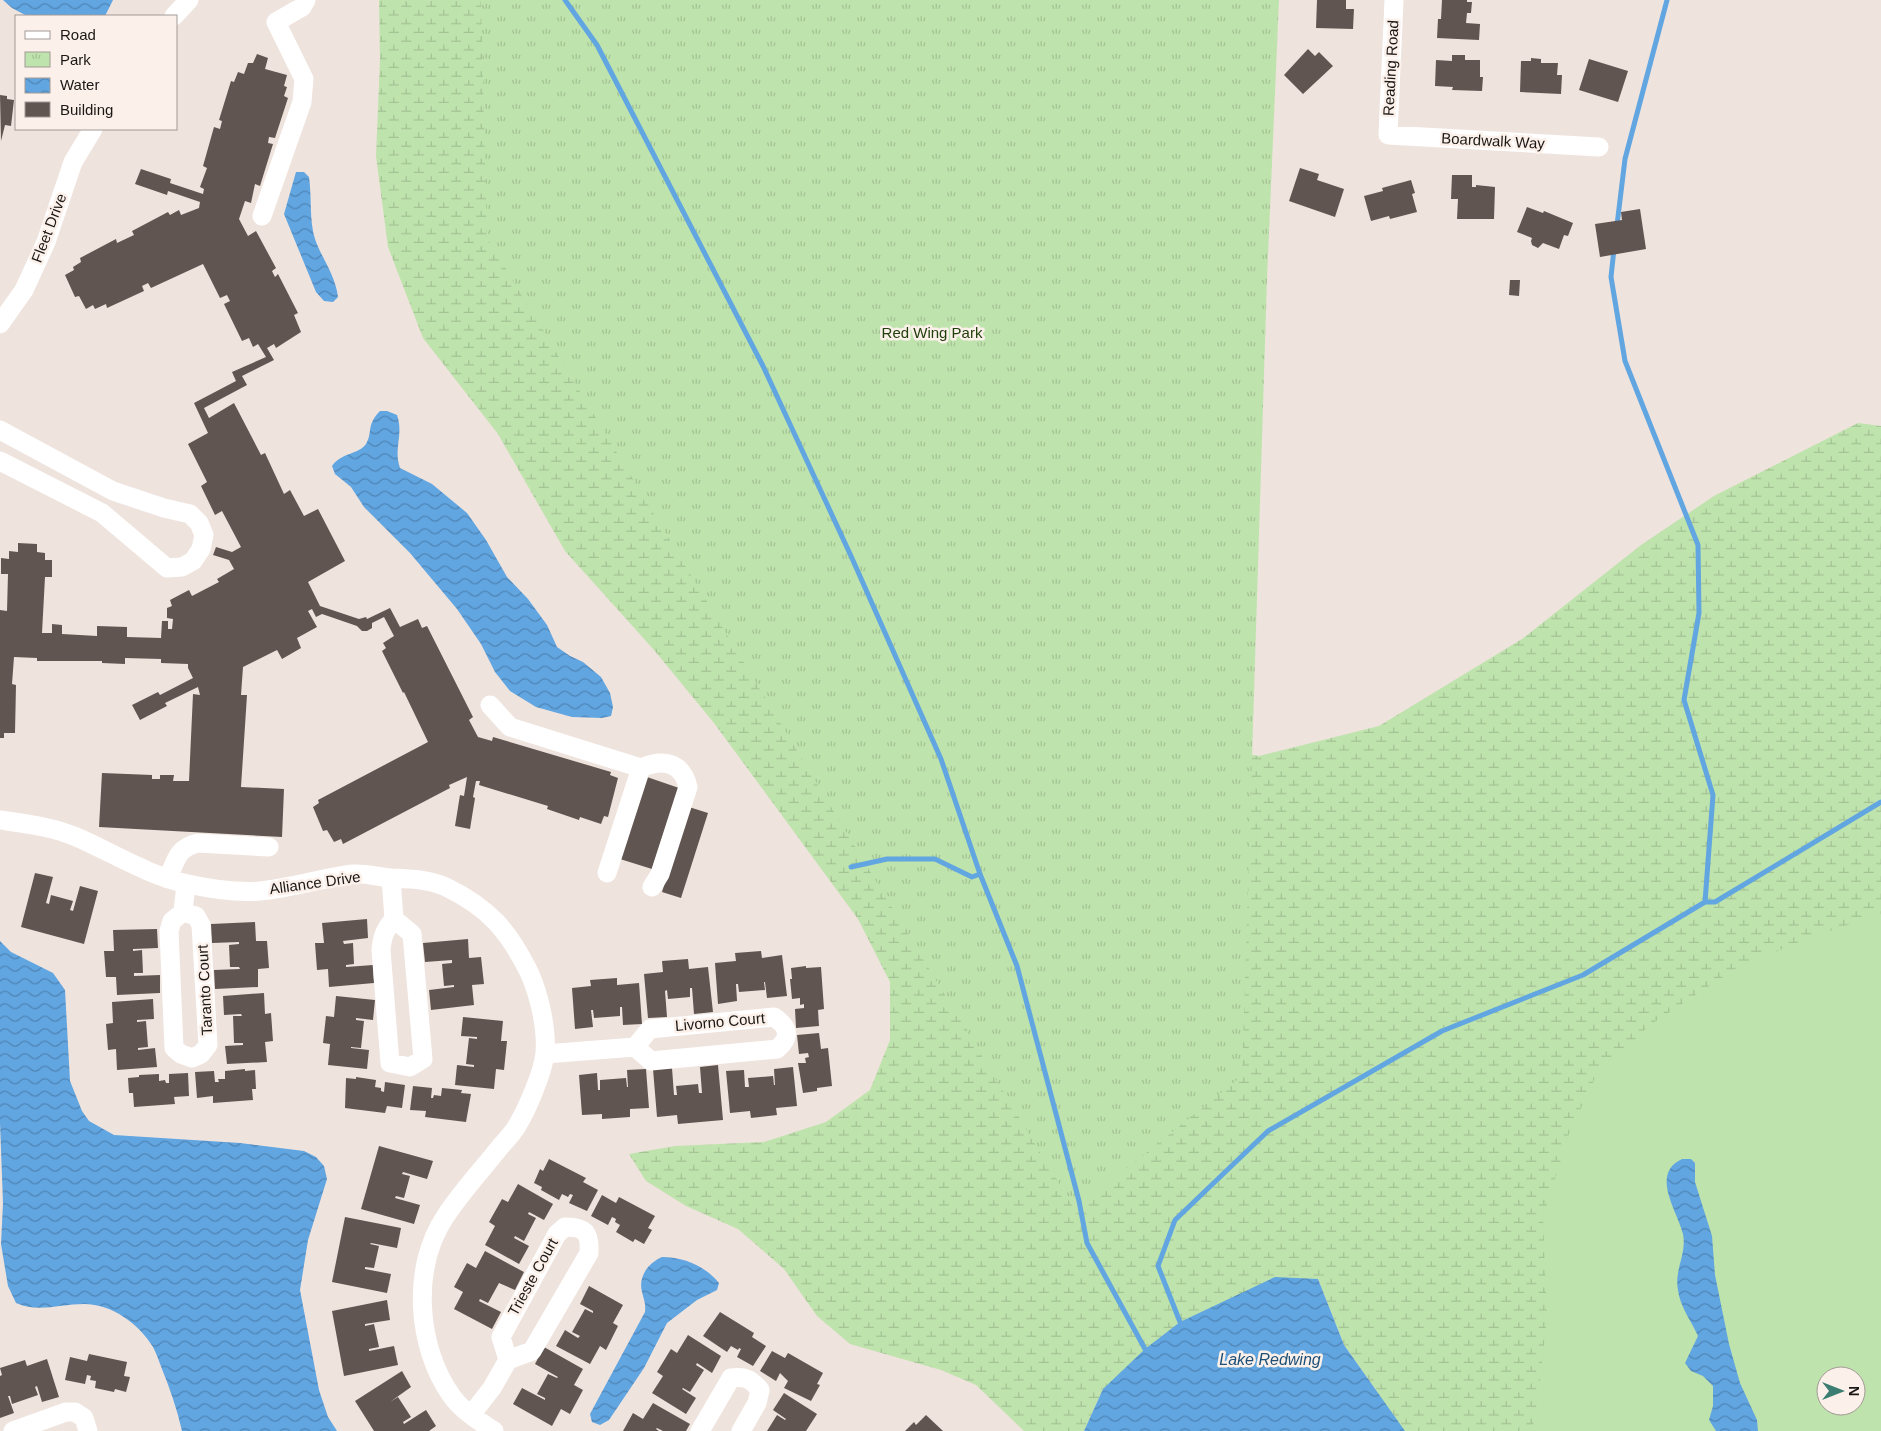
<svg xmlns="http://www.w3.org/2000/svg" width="1881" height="1431" font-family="Arial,sans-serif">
	<defs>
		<pattern id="wetland-marsh" width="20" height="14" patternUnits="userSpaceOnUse" patternTransform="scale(1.25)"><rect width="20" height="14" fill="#bfe3ad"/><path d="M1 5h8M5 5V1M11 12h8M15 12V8" fill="none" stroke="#a4c294"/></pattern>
		<pattern id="park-tufts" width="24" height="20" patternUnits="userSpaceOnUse" patternTransform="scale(1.25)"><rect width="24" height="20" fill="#bfe3ad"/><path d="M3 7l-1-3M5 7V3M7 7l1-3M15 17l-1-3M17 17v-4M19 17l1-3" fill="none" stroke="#a4c294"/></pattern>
		<pattern id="water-waves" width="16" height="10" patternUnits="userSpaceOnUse" patternTransform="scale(1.25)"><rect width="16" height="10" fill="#61a5e1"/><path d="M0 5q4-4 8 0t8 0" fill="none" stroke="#4f85b5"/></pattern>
	</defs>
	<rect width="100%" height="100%" fill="#efe3dd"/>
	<path fill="#bfe3ad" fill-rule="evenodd" d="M1881,565V1431H1369L1468,930ZM1826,1376H1856V1406H1826Z"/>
	<path fill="url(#wetland-marsh)" d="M379,0H717L1185,744L1259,756L1379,726L1522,639L1641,545L1714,496L1858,423L1881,426V914L1806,939L1735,969L1650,1025L1595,1078L1568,1136L1543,1218L1547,1317L1536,1418L1530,1431H1405L1344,1345L1318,1279L1103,1389L1084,1431H1024L976,1385L941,1370L850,1344L817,1316L784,1269L738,1229L686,1206L646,1181L629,1154L675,1146L764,1142L826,1122L870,1090L890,1040V982L858,919L714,723L654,650L565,551L498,434L423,338L388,247L376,156L380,59Z"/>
	<path fill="url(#park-tufts)" d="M481,0H1279L1267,279L1242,1076L1075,1210L487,238Z"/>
	<path fill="url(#water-waves)" d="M3,0H113L105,16H27L12,8Z
		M296,172H304L309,177C312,197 309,220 315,239C322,259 335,274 338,297L333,302L324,301L316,292L284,214Z
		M380,411H387L397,415C404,435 393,448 400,468L432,484L467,513L486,540L507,577L528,599L547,625L557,647L570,656L583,662L601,677L610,693L613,707L611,716L602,718L572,717L536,707L510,691L495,672L481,644L457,609L410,553L364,507L351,487L335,474L332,466C342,452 358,455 366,444C373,432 366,425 380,411Z
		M0,941L11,952L53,973L65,990L70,1081L82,1111L89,1121L114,1135L240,1143L304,1151L316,1157L324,1166L327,1179L308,1240L300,1290L319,1390L328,1417L337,1431H182C177,1409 170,1389 162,1369C159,1362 157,1354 153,1347C139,1324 112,1304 84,1304C60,1304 38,1313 16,1303L8,1286L1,1244L3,1203L0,1123Z
		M1682,1159H1691L1695,1163V1182L1712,1236L1715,1275L1729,1344L1740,1383L1757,1420L1758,1431H1716L1709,1420L1713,1406V1386L1703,1376L1691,1371L1685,1363L1698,1336C1691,1320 1680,1307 1678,1290C1674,1270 1687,1254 1683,1234C1677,1210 1650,1174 1682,1159Z
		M662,1257C684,1257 705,1266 719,1283L717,1290L697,1300L667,1323L644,1368L609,1420L600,1425L592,1422L590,1414L645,1312C646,1304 644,1300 642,1292C638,1277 648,1263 662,1257Z
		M1275,1277L1318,1279L1344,1345L1405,1431H1084L1103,1389L1145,1349L1180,1322Z"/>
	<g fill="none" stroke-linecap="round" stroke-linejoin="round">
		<path stroke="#61a5e1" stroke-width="5" d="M565,0L597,45L763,366L851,556L941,759L980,874L1017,966L1079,1201L1087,1243L1145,1349
			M1617,225L1625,159L1667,0
			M1614,249L1611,277L1625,361L1698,545L1699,613L1684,700L1713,795L1705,902
			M851,867L887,859H935L972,877L980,874
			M1180,1322L1158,1266L1175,1220L1268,1131L1442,1031L1583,975L1705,902H1715L1881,802"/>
	</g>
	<path fill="#605551" d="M1317,0H1346V9H1354L1353,29L1316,28Z
		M1442,0H1467V2H1472L1471,13H1467L1466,23L1480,24L1479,40L1437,38L1438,19H1441Z
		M1308,49L1315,56L1319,52L1333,66L1303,94L1284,75Z
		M257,54L268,58L265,69L287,75L284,86L287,87L284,96L288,98L275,138L269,137L268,143L273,144L260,186L255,184L251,203L245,201L239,219L248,236L256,231L276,268L272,271L275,277L278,274L298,313L294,315L301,332L276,348L274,344L267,348L274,360L242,376L247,385L204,408L209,418L234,403L261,455L265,453L284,494L290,490L304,516L318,509L345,561L308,582L320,606L359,619L366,617L367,619L390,608L400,627L418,619L422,628L427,626L473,717L469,720L478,737L492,741L493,737L611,772L610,775L618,778L608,817L604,816L601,824L580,817L579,820L547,809L548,806L479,785L480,781H476L473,797L475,798L470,829L455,826L460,795L464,796L467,777L449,785L450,788L343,844L341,839L334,842L327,830L323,831L313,807L319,803L318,800L428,742L404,692L403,693L382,651L386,648L383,643L394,636L384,617L372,623V628L367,631H362L357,626L322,614L316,617L312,609L308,611L317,627L297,638L301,648L282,659L277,650L243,667L241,695H247L241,787L284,789L282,837L99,827L102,773L152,775V779H160V775H174L173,781H189L193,694L200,695L198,687L165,703L167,706L140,720L132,705L158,692L160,695L193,678L188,668V664L161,663V659L125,658V664L102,663V661H37V658L14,657L12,684L16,685L15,733H4V738H0V610L7,611L8,574H1V558L9,559V551L18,552V543L37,544V552L45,553V560H52V577H45L42,633H52V624L62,625V634L97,636V626L127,627V637L161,638L162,621H168V629H172L173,619L167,618V608L172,606L170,600L189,590L192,596L219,582L217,579L234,569L229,560L213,555L216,547L232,552L241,547L222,511L215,515L201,486L207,482L188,444L208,433L194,403L236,381L232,372L266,357L258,344L253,347L249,338L242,341L224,304L230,301L227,295L220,298L203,264L151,288L148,283L142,286L144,291L107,308L106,304L95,309L93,305L86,309L79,296L75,297L65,275L74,270L73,267L81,262L80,258L116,239L117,243L134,235L132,231L168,212L170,215L179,210L181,215L199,208L200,202L168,191L167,195L135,184L141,169L171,179L170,183L203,194L204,189L200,187L207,168L203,166L214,127L220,129L222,121L219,120L231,81L234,82L238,72L244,74L248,63H253Z
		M1452,55H1465V60H1480V77H1483L1482,91L1452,90L1453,87L1435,86L1436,60L1452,61Z
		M1531,58L1541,59V63H1558L1557,75H1562L1561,94L1520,92L1521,61H1531Z
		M1589,59L1628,71L1618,102L1579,90Z
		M0,95L7,96V99L14,100L11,126L5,125L1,141Z
		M1300,168L1319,174L1317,180L1344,189L1335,217L1289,201Z
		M1452,175H1472V187H1476V185L1495,187L1494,219H1457L1458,199H1451Z
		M1411,180L1415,193L1412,194L1417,212L1390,219L1389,216L1371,221L1364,196L1383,191L1382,188Z
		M1527,207L1543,213L1544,211L1573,223L1568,236L1564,235L1559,249L1543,243L1538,248L1532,245L1531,241L1532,238L1517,232Z
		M1640,209L1646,249L1600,257L1595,224L1622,220L1621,212Z
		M1510,280H1520L1519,296L1509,295Z
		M647,777L679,788L652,869L620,859Z
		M689,807L708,813L681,898L662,892Z
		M35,873L53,877L46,903L49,904L51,895L73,901L70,910L73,911L80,886L98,891L84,944L21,927Z
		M367,919L368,938L343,941L344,944L353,943L354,964L346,965V967L373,965L374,983L329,987L328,969L317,970L315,943H324L322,923Z
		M255,922L256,941H267L269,968L258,969V987L215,989L214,970L240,969L239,967H230L229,945L239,944V942L212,943L211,924Z
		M157,929L158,948L133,949V951L142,950L143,973H134V976L160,975V993L117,995L116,977H106L104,951H114L113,930Z
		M468,939L469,958L481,957L484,984L472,985L474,1005L431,1010L429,990L454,987V985L444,986L442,964L452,963V960L425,962L423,943Z
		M761,951L762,958L782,955L787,996L767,998L765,982H764L765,990L739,992L738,984H736L737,1001L718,1004L715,963L736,961L735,953Z
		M688,959L689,969L708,967L713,1012L694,1014L692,988H690V997L668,999L667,990L665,991L667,1017L648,1018L644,974L663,972L662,961Z
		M806,966V968L821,967L824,1009L818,1010L819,1026L796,1028L795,1009L804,1008V1004L800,1005V998L792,999L790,979H792L791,968Z
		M617,978V985L639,983L642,1024L623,1025L622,1007H620V1016L594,1018L593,1010H591L593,1027L575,1029L572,988L591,986L590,980Z
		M264,993L265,1014L271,1013L273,1041L265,1042L267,1062L227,1064L225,1046L243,1045V1043H234L233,1016H242L241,1014L224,1015L223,996Z
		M336,996L375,1000L373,1020L356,1018V1020L364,1021L361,1048L351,1047V1048L369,1050L367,1069L328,1065L330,1044L323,1043L326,1016L334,1017Z
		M153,999L154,1019L137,1020V1022L146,1021L148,1047L138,1048V1050L155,1048L157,1067L117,1070L116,1049L108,1050L106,1024L113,1023L112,1002Z
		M463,1017L503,1021L501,1041H507L504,1070L496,1069L494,1089L455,1085L457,1065L474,1067V1065L466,1064L469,1038L477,1039V1037L461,1036Z
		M819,1033L821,1049L828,1048L832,1086L817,1088V1091L803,1093L798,1063H806L805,1058L809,1057L808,1053L799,1054L797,1035Z
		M718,1065L723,1120L678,1124L677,1115L657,1117L653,1069L672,1068L674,1095H677L676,1086L698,1084L699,1093H702L700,1067Z
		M793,1067L797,1106L776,1108L777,1115L751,1118L750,1111L730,1113L726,1071L744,1070L745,1087H749L748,1078L773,1076L774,1085H775L774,1069Z
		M245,1069V1071L255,1070L256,1089H252L253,1100L213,1103V1096L197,1098L195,1072L214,1071L215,1082H219L218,1079H225V1071Z
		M646,1069L649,1108L630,1109V1117L602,1119V1114L582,1115L579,1075L597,1073L598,1090H600V1080L626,1078L627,1087H628L627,1070Z
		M188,1073L189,1096L174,1097L175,1104L134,1107L133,1093H129L128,1078L139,1077V1075L159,1074V1081L165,1080L166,1083H169V1074Z
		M356,1077L376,1080L375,1087L381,1088V1091L384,1092L385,1082L405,1085L402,1108L387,1106L385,1113L345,1108L346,1078L356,1079Z
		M413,1086L432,1088L431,1098H433L434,1095L441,1096L442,1088L462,1090L461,1093L471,1094L466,1122L425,1117L426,1111L410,1110Z
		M379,1146L433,1161L427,1179L403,1172L402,1174L410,1176L404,1198L396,1196L395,1198L420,1205L414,1224L361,1209Z
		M549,1159L586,1178L583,1182L598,1190L587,1211L569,1203L573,1195L570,1194L568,1197L562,1194L559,1200L541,1190L542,1187L534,1183L540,1169L543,1171Z
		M518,1184L553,1204L544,1220L529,1212L528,1214L536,1218L524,1241L515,1236L514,1238L529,1246L519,1264L485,1245L495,1226L489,1222L502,1199L508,1202Z
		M602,1195L616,1203L619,1197L655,1216L648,1228L652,1230L644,1244L635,1239L633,1242L616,1232L620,1225L615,1222L616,1219L612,1217L608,1225L591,1216Z
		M345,1217L401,1228L397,1248L371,1243L370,1244L379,1246L374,1268L365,1267V1269L391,1274L387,1293L332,1282Z
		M485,1251L524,1272L515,1290L499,1283L488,1303L480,1299L479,1301L501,1312L492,1329L454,1309L463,1292L454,1287L467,1263L476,1268Z
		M589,1286L623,1305L613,1323L618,1326L606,1350L600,1346L590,1364L556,1346L565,1330L578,1338L580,1336L572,1332L585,1309L593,1313V1311L580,1304Z
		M387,1300L390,1320L365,1324V1326L374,1324L379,1347L369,1349V1351L394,1346L398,1365L344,1376L332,1311Z
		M720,1312L754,1333L752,1337L766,1346L753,1366L737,1357L741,1349L739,1348L738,1350L731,1346L727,1352L703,1336Z
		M688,1335L721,1356L712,1373L697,1363L696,1365L704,1370L690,1392L683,1388L682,1389L696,1398L686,1414L652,1393L663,1376L657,1372L671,1349L677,1353Z
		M544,1347L583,1369L574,1385L583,1390L570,1414L561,1409L552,1426L513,1404L522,1388L545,1400V1398L537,1394L548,1374L557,1378L558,1377L535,1364Z
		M772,1351L785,1358L788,1353L823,1373L817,1384L820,1385L811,1401L784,1388L788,1381L780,1373L776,1381L760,1371Z
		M89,1354L127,1362L124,1376L130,1377L126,1392L115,1389L114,1392L95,1388L96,1381L90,1380L91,1376L87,1375L85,1384L65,1380L70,1357L87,1361Z
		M47,1359L59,1397L42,1402L37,1386L35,1387L38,1395L12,1404L10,1396H8L14,1413L0,1418V1376L2,1375L0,1368L25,1360L27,1366Z
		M402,1371L411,1387L390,1402L398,1397L411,1417L403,1422L404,1424L426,1410L436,1426L429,1431H374L355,1401Z
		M784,1393L817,1414L806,1431H767L777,1415L785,1420L786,1419L773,1410Z
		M653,1403L690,1424L686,1431H663L657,1428L656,1429L659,1431H623L633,1413L643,1419Z
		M926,1415L943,1431H905L914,1422L916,1425Z"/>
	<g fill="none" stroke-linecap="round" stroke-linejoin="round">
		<path stroke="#fff" stroke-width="19" d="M1394,0L1388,135L1599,147
			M174,16L189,0
			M262,216L302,102L304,79L276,22L302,7L306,0
			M0,324L24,290L46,242L73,162L93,129
			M0,430L113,491L164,508L190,514L199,523L204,535L201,549L193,561L182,567L167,568L102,513L0,461
			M490,705L510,727L641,768L607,873
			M641,768C662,759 682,761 688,787L660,874L652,887
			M0,820C28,824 55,827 81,839C116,855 150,876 188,884C211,889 237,893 260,891C291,888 322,878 353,874C365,873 379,877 391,878C410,879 429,879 446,887C489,908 508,930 529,972C539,994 547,1028 545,1053C543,1073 527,1109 517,1126C513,1133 506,1140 500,1147C482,1170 461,1192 445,1217C411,1268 417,1347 451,1395C461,1410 479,1421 494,1431
			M391,878L394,919C385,929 382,937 381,950L390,1063L410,1067L423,1059L412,934L394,919
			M168,879C176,860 177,848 198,843L269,847
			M183,912L196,916L201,925L208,1045L201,1054L192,1058L181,1054L174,1048L169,931L172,921L183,912L186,884
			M545,1054L635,1047L651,1061L777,1049C791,1037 789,1027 774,1017L650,1029L635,1047
			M471,1415L492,1388L508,1360L532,1351L589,1253C590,1233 586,1227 565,1227L557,1234L501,1337L508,1360
			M13,1431L66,1412H75L84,1418L88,1431
			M700,1431L731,1378C745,1376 751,1379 760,1390L757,1403L741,1431"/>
	</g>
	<g text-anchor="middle" stroke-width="5" stroke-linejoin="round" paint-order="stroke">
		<g font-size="15" fill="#1b1715" stroke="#fcf1ea">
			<text transform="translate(1391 68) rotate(-87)" y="5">Reading Road</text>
			<text transform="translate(1493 141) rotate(3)" y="5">Boardwalk Way</text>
			<text transform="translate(49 228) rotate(-69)" y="5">Fleet Drive</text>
			<text transform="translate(315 883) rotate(-8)" y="5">Alliance Drive</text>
			<text transform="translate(205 990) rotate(-93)" y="5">Taranto Court</text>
			<text transform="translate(720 1022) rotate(-5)" y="5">Livorno Court</text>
			<text transform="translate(533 1277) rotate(-61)" y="5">Trieste Court</text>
		</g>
		<g font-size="15" fill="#213f0c" stroke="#fcf1ea">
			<text x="932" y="338">Red Wing Park</text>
		</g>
		<g font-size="16" font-style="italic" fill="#1e4f77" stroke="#fcf1ea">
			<text x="1270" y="1365">Lake Redwing</text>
		</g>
	</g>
	<rect x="15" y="15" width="162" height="115" fill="#fcf1ea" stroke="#a29a95"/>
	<rect x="25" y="31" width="25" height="8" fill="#ffffff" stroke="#a29a95"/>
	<text x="60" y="40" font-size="15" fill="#1b1715">Road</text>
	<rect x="25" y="52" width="25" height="15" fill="url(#park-tufts)" stroke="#a29a95"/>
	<text x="60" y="65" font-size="15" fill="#1b1715">Park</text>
	<rect x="25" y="78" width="25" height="15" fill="url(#water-waves)" stroke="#a29a95"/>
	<text x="60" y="90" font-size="15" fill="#1b1715">Water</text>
	<rect x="25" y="102" width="25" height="15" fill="#605551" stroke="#a29a95"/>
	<text x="60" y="115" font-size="15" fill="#1b1715">Building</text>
	<g transform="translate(1841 1391) rotate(90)"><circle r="24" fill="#fcf1ea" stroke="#a29a95"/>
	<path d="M0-4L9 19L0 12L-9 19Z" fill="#3c7f72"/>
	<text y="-8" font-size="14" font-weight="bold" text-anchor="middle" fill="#1b1715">N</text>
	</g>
</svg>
